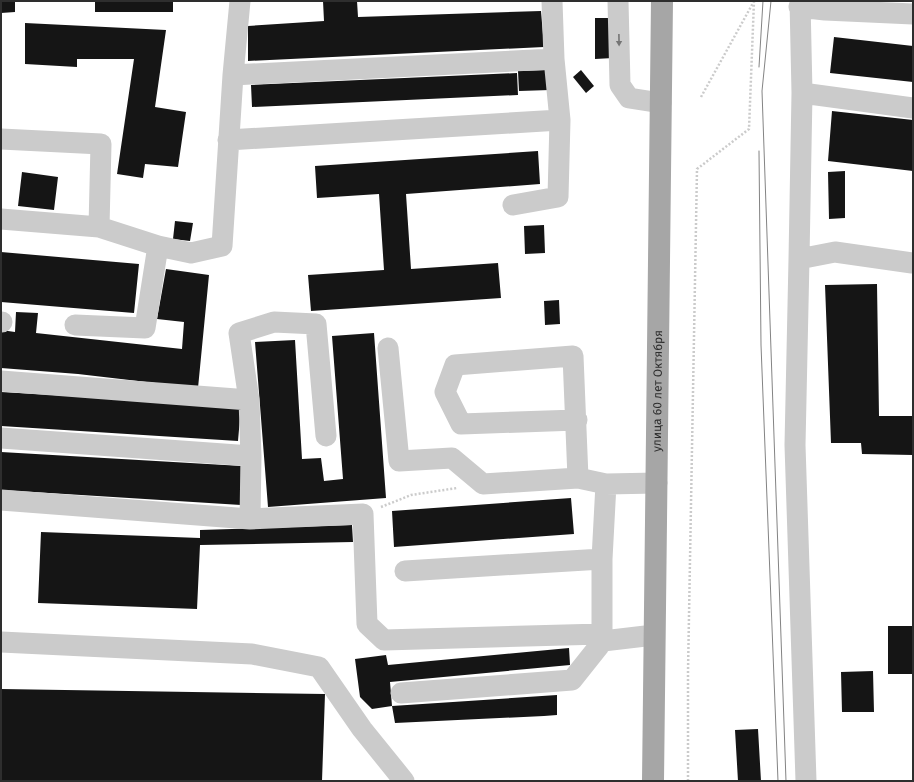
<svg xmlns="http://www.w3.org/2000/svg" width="914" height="782" font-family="'Fira Sans',sans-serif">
	<rect width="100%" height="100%" fill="#fff"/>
	<path fill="#151515" d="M1,1H15V12L1,13Z
		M95,1H173V12H95Z
		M323,1H357L358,17L541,11L544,47L248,61V26L324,21Z
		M595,18H612L613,58L595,59Z
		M25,23L166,30L155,107L186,112L178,167L145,164L143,178L117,174L134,59H77V67L25,64Z
		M834,37L913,46V82L830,73Z
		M550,70V90L519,91L518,71Z
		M581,70L594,86L586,93L573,77Z
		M517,73L518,95L252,107L251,85Z
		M832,111L913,120V171L828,161Z
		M538,151L540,184L406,194L411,269L498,263L501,298L311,311L308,275L384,270L379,194L317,198L315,166Z
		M845,171V218L829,219L828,172Z
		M22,172L58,177L54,210L18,206Z
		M175,221L193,223L190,241L173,239Z
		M544,225L545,253L525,254L524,226Z
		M1,252L139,264L134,313L1,302Z
		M166,269L209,275L198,388L78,374L1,368V330L15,332L16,312L38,313L36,333L182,349L184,322L157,319Z
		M877,284L879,416H913V455L862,454L861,443H831L825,285Z
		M559,300L560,324L545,325L544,301Z
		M374,333L386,498L268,507L255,342L295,340L302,459L321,458L324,481L343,479L332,336Z
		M1,392L241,406L238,441L1,426Z
		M1,452L242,466L241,505L1,490Z
		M571,498L574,534L394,547L392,511Z
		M352,525L353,542L200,545L197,609L38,603L41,532L200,538V530Z
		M888,626H913V674H888Z
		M569,648L570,665L390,682L392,706L372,709L360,697L355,659L386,655L388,665Z
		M873,671L874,712H842L841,672Z
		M1,689L325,694L322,781H1Z
		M557,695V715L544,716L395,723L392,706Z
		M758,729L761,781H738L735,730Z"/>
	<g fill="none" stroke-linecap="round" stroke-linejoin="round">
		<path stroke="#cbcbcb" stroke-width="2.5" stroke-dasharray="2 2" stroke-linecap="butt" d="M701,97L753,3
			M381,507L411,495L457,488
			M688,781V672L697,169L749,129L754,1"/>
		<path stroke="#cbcbcb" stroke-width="21" d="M618,1L620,85L629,98L661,103
			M800,1L802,93L913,108
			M799,7L825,10L913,14
			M233,75L554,59L552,1
			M802,93L799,259L835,252L912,263
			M1,139L101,144L99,227
			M228,140L560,120
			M513,205L558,197L560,120L554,59
			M1,219L99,227L158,246L191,253L222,246L233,75L240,1
			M799,259L795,445L806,781
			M1,322H2
			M75,325L145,328L158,246
			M388,348L399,461L452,458L483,484L578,478L606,484L657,483
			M1,381L249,400
			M577,420L461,424L445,392L455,365L573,356L578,478
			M326,436L316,324L274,322L239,333L249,400L251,456L250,519L363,514L367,624L384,640L602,634L603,641L654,635
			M1,438L251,456
			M1,500L250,519
			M405,571L602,559L606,484
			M602,634V559
			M1,642L252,654L319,667L362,729L404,781
			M401,693L572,680L603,641"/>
		<path stroke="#a6a6a6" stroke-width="22" id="s1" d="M653,781L662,1"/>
		<path stroke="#838383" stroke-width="1" d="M771,1L762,91L786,781
			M759,67L763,1
			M759,151L761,345L778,781"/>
	</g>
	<defs><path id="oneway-solid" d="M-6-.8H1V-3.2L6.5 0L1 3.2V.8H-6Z"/></defs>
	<use fill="#757575" href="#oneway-solid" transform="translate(619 40) rotate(89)"/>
	<g text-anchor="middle" stroke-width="4" stroke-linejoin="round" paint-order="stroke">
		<g font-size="12" fill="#2e2e2e" stroke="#fff">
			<text dy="4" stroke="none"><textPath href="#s1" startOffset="390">улица 60 лет Октября</textPath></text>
		</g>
	</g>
	<rect width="914" height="782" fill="none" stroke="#2e2e2e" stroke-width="4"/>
</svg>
